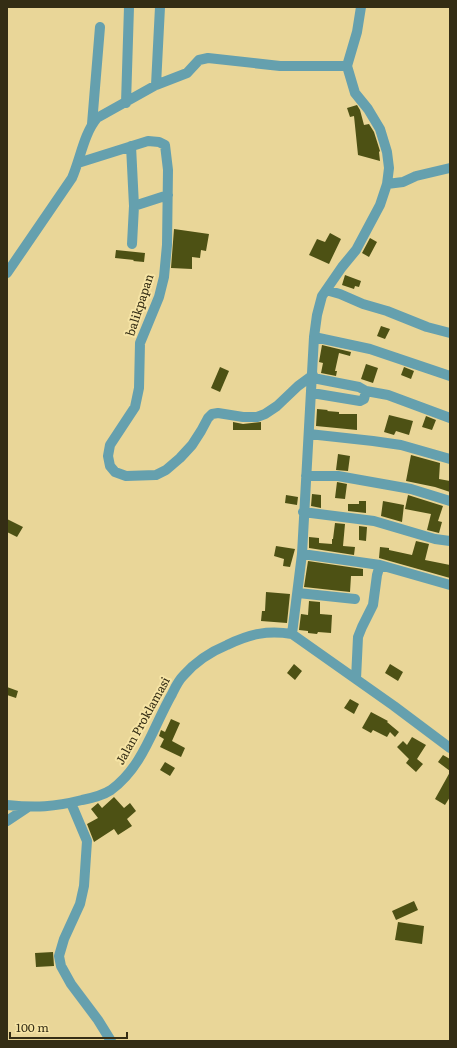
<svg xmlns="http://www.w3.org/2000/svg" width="457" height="1048" font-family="Literata,serif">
	<rect width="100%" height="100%" fill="#e9d698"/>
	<path fill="#4d5114" d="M357,105L360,110L364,125L369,124L374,132L380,151L379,152L380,161L358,155L354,116L350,117L347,108Z
		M174,229L209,234L206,251L201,250L200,258L192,257V269L171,268Z
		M330,233L341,239L329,264L309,255L317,239L325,242Z
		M370,238L377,242L369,257L362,253Z
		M116,250L145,253L144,262L133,261L134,260L115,258Z
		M345,275L361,281L359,287L355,286L354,289L342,285Z
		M381,326L390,329L385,339L377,336Z
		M322,345L351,352L350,356L339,353L335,371H337L336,376L321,373L323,363L319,362Z
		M366,364L378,368L373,383L361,379Z
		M220,367L229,371L220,392L211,388Z
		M404,367L414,371L411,379L401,375Z
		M317,409L328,410L327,411L339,412V414H357V430L316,426Z
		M389,415L413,421L409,435L396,431L394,435L384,432Z
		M426,416L436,420L432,430L422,427Z
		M233,422L243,424L261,422V430H233Z
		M338,454L350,456L348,471L336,470Z
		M411,455L440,463L439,479L450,481V492L435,487L406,481Z
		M337,482L347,484L345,499L335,498Z
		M312,494L321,495V508L311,506Z
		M286,495L298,497L297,505L285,503Z
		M408,495L443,506L438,521L442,522L439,533L427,530L431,514L405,509Z
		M359,501H366V513L348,511V504H359Z
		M383,501L404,505L402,522L381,516Z
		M7,519L23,527L17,537L7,532Z
		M335,523L345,524L343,546L355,547L354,555L309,548V537L319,538V543L332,544V539H333Z
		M359,526L367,527L366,541L359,540Z
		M416,541L429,544L425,560L450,565V578L379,558L380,547L389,548V550L412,555Z
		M276,546L295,549L290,567L283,566L284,559L274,556Z
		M308,561L363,569V576H351L350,592L304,587Z
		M266,592L290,594L287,623L261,621L262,611H265Z
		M309,601L320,602V614L332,615L331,633L318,632L317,634L308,633V631L299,630L301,614L308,615Z
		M294,664L302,671L295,680L287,673Z
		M390,664L403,672L398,681L385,673Z
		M7,687L18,691L16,698L7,695Z
		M350,699L359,704L354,714L344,708Z
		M371,712L388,721L387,722L399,732L395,737L390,732L387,737L373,730L371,733L362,728Z
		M171,719L180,723L172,741L185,748L181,757L160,747L164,739L159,736L161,730L165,732Z
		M412,737L426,745L417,759L423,764L416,772L406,763L409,759L397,747L403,741L407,745Z
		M443,755L450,759V771L438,762Z
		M165,762L175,768L170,776L160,770Z
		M450,772V797L445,805L435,799Z
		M114,797L124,808L130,803L136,811L127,819L132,826L118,835L114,829L94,842L87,824L98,818L91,809L98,803L102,808Z
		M414,901L418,910L396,920L392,911Z
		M398,922L424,926L422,944L395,940Z
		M53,952L54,966L36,967L35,953Z"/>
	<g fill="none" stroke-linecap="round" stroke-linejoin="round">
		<path stroke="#65a0ae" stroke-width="10" d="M156,85L160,7
			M126,103L129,7
			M92,124L100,27
			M131,146L134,206L132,244
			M78,163L148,141L159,142L165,145L168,170L167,245L164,277L159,297L140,343L139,388L135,407L110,445L108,456L110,466L115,472L126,476L156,475L166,470L180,458L192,445L201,431L208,418L212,414L218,413L243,417H257L265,414L277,406L298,386L313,375
			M387,184L403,182L416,176L450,168
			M134,206L168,195
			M7,273L72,178C80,160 84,133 97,118L156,85L187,73L199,60L208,58L280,66H347
			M326,290L340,294L363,304L387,311L427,327L450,333
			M314,337L370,349L450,376
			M313,378L359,387L366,391L388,395L450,418
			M312,393L360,401L364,399L366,391
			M309,434L373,441L401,445L450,459
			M306,476H338L411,489L450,501
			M303,512L374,521L435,539L450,541
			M302,554L380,565
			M298,593L355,599
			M292,634L302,554L314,337L317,315L322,296L342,267L356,250L380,205L387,184L389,168L387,152L380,129L368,109L355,93L347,66L357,32L361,7
			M356,679L358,637L362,627L373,605L377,575L380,565L450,585
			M71,803L87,841L84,886L80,904L64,939L59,956L61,966L71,984L98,1020L111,1041
			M7,805C36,808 54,807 82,800C92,798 102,796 111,790C143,767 153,727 172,694C175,688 178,681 183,676C195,662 210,652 227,645C250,634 267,630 292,634L394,706L450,748
			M7,821L28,807"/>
	</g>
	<g text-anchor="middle" stroke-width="4" stroke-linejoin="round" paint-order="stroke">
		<g font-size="12" fill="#342d14" stroke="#f6e4a5">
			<text transform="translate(140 305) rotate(-72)" y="4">balikpapan</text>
			<text transform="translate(143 721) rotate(-61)" y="4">Jalan Proklamasi</text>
		</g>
	</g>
	<rect width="457" height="1048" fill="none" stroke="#342d14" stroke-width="16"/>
	<path d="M10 1032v6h117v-6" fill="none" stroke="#342d14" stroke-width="2"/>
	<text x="16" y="1032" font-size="12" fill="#342d14" stroke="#f6e4a5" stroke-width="3" paint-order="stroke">100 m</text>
</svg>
